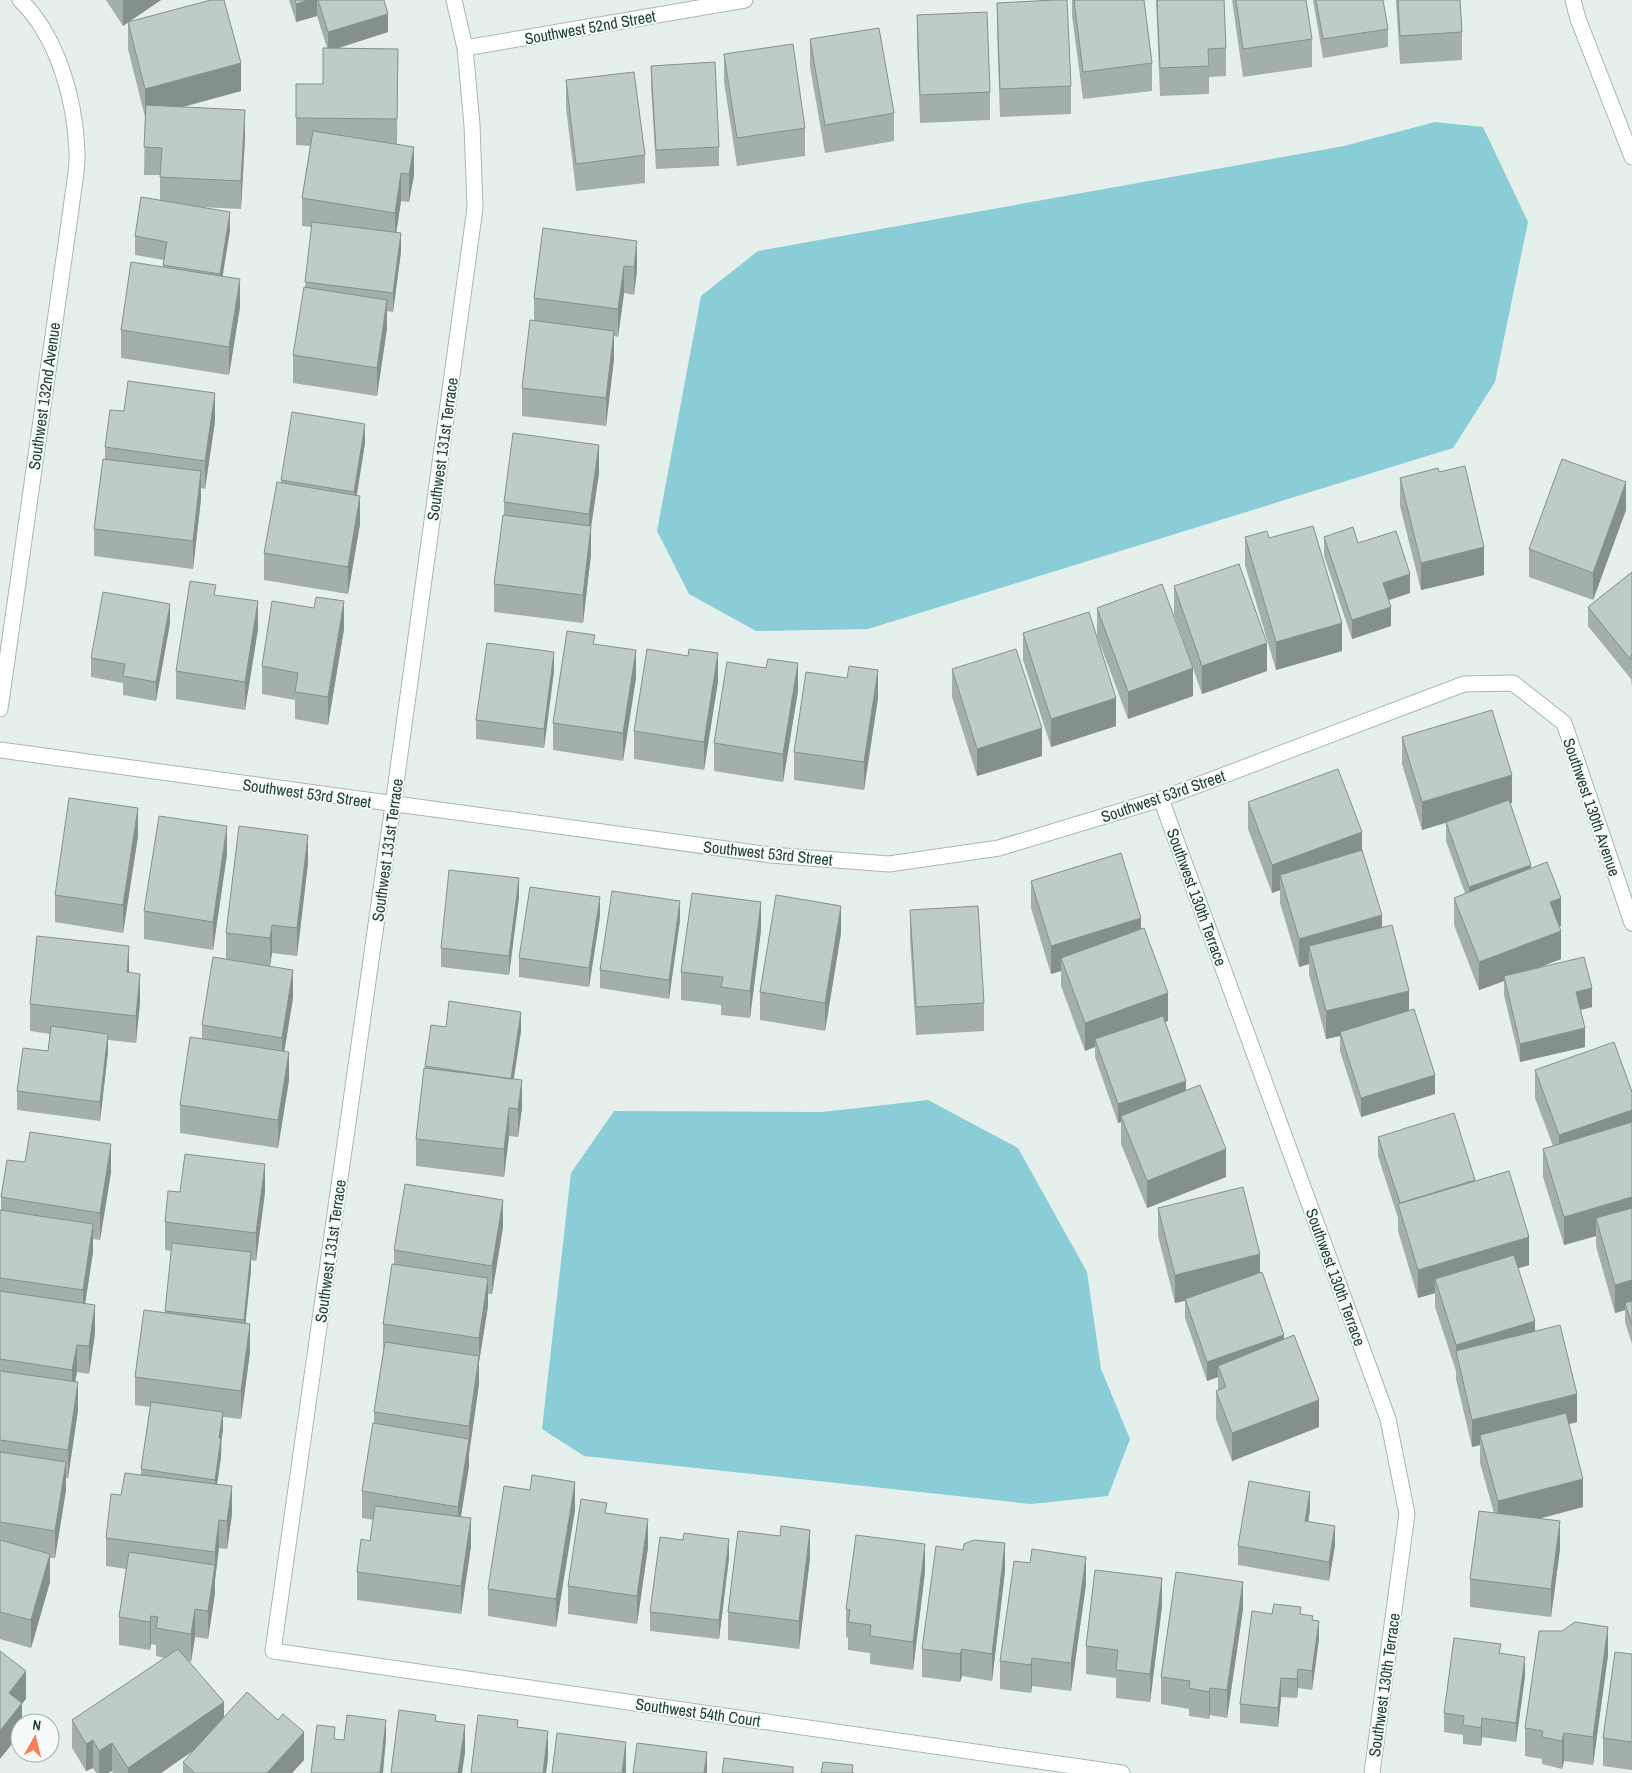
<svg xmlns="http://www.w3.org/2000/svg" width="1632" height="1773" font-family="'Archivo Narrow',sans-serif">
	<rect width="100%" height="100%" fill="#e5efeb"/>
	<path fill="#8acdd7" d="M1435,122L1483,127L1528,222L1495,382L1453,448L868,629L756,631L689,594L657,531L701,296L758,251L1344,146Z
		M928,1100L1018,1148L1087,1272L1101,1369L1130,1439L1108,1496L1031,1504L584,1456L542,1429L571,1173L614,1111L822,1112Z"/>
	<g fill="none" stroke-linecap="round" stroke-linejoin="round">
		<defs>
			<path id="minor" d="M454,0L465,48L472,125L475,208L393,805L273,1651L1122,1773
				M1573,0L1578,19L1632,157
				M465,48L745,0
				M0,709L71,209C73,190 78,170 77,151C75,100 58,37 20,0
				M0,750L771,855L889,864L999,848L1161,799L1464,684L1513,683L1564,723L1632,923
				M1161,799L1388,1419L1407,1514L1372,1773"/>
		</defs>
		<use href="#minor" stroke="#a7b8b2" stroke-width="17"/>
		<use href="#minor" stroke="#fff" stroke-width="15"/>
	</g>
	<path fill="#a3b0aa" d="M106,0H161L129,21L241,91L183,107L245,138L241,209L201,207L230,230L222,276L240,307L229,375L121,358V330L163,267L164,260L135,255V236L160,200V175H144L145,117L128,49V22L123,26Z
		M289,0H384L388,32L336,49H398L397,144L414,175L409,202L401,201L396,233L401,252L393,312L387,311V328L377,396L293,383V355L305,287L312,227L302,226V198L310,146L296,145V84H323L327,48L317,16L296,22Z
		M1072,0H1144L1152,63V91L1083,99L1072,16Z
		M1156,0H1224L1226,48V76L1209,77V94L1160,96Z
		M1232,0H1306L1312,39V67L1243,77Z
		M1313,0H1383L1388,29V47L1323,58Z
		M1396,0H1460L1462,32V60L1400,64Z
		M997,3L1071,86V114L1000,117L997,31Z
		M917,15L990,92V120L920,123L917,42Z
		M810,39L894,113V141L825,153L810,67Z
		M724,54L805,128V156L737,166L724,82Z
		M651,66L719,147V166L656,169L651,85Z
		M566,80L645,155V183L576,191L566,108Z
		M543,228L637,269L634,295L624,293L618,337L614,336V359L606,426L522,416V388L534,321V298Z
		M124,411L215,421L205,489L201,488V499L193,569L94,556V529L105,459V447Z
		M365,443L357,495L360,524L348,594L264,580V553L281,480Z
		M1439,472L1484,575L1421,590L1400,506V478Z
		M599,473L591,527V554L583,623L494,612V584L504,515V502Z
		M1626,510L1593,600L1529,577V549Z
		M1245,537L1269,538L1342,651L1276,670L1245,565Z
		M1324,537L1358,543L1410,593L1388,600L1391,626L1352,639L1324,556Z
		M1632,572V687L1631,679L1588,626V607Z
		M1174,586L1267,671L1202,694L1174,614Z
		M1097,608L1193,696L1128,719L1097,636Z
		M170,623L156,701L123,695V683L91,677V658Z
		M258,629L245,710L176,699V671Z
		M344,629L328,725L295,719V700L262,694V666Z
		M1023,633L1116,726L1051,747L1023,660Z
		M952,669L1042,756L977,776L952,697Z
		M554,671L544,748L476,739V720Z
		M636,678L623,761L553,750V723Z
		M718,681L704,770L634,759V731Z
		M798,691L783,782L714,771V743Z
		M878,698L864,790L794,780V752Z
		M1402,737L1512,803H1510L1531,868L1561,926H1559L1561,959L1538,968L1592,1007L1581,1010L1585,1047L1520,1062L1504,995V981L1479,990L1454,925V898L1465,893L1446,841V822L1422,830L1402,764Z
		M1248,802L1362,850L1382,928L1435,1094L1361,1117L1340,1051V1036L1326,1039L1309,974V964L1299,967L1280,903V890L1272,893L1248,829Z
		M138,836L123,933L55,922V895Z
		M227,854L213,950L144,939V911Z
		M308,863L297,956L272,953L270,966L293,998L284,1051L289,1080L278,1148L180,1133V1105L202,1039V1025L226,960V933Z
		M1031,881L1141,929L1168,1021L1165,1022L1186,1091L1226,1177L1147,1208L1121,1144V1122L1118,1123L1095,1057V1047L1085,1051L1061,986V971L1051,974L1031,908Z
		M519,897L509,975L441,967V948Z
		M910,910L984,1003V1031L916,1035L910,938Z
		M600,916L589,987L519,977V958Z
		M680,920L669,999L600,988V970Z
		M761,930L750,1018L721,1015V1005L681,1000V972Z
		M841,933L825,1031L760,1020V992Z
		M129,972L140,1002L136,1043L108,1040V1052L100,1121L17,1110V1091L48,1051L50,1034L30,1031V1004Z
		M446,1027L521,1031L513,1079L522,1108L518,1137L509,1136L504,1177L416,1166V1139L425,1066Z
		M1535,1070L1632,1092V1344L1625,1322V1310L1615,1313L1596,1246V1236L1564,1245L1543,1177V1149L1553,1146L1535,1098Z
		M1378,1137L1475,1181L1529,1265L1518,1268L1535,1332L1577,1422L1569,1424L1583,1507L1539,1519L1560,1549L1551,1617L1470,1607V1579L1494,1513L1480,1463V1445L1472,1447L1456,1379V1371L1435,1307V1293L1418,1298L1398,1231V1218L1378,1156Z
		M25,1162L111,1172L100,1240L93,1239V1252L85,1303L95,1333L89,1374L77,1372L75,1382L78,1410L68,1478H66V1490L55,1558H50V1582L31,1648L0,1639V1210H1V1197Z
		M180,1192H265L256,1261L251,1260V1270L245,1324L250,1352L241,1419L223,1417L221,1457L217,1484L232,1514L227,1549L219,1548L215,1580V1593L208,1639L195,1637L191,1662L189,1661L224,1717L304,1760L292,1773H183V1762L194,1750L161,1773H113L112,1771L108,1773H96L93,1768L86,1771L72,1748V1720L165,1658L156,1656V1645L151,1644L150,1650L119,1645V1617L126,1569L106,1566V1538L121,1495L141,1475V1469L150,1407L135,1405V1377L165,1313L172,1251L165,1250V1222Z
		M1158,1208L1260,1273L1284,1339L1319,1427L1232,1461L1216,1419V1391L1218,1390V1377L1207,1381L1185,1318V1301L1175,1303L1158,1236Z
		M503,1227L492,1294H488V1306L479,1362V1384L469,1454V1466L461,1517L471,1546L461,1614L357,1600V1572L370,1541L373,1520L362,1518V1491L374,1423V1412L383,1352V1324L394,1264V1250Z
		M575,1510L556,1627L488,1616V1589Z
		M1310,1510L1308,1521L1335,1545L1329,1581L1238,1565V1546Z
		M683,1540L729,1558L719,1639L650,1631V1612Z
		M648,1547L637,1624L568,1614V1586Z
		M810,1558L799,1649L728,1640V1612Z
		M1005,1571L992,1681L962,1676L960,1682L922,1677V1649Z
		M925,1572L913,1670L870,1664V1653L848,1650V1638L846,1637V1609Z
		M1086,1584L1071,1691L1032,1686L1031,1693L1000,1689V1661Z
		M1162,1606L1150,1702L1116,1698V1678L1086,1674V1646Z
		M1243,1609L1227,1718L1210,1715L1209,1719L1189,1716V1709L1161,1704V1677Z
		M1272,1614H1301L1313,1620L1319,1639L1312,1690L1298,1688L1297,1698L1281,1697L1278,1727L1240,1723V1704Z
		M1501,1653L1525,1676L1516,1742L1482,1737L1481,1746L1463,1744V1735L1444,1732V1713Z
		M1632,1654V1770L1603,1766V1738Z
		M1608,1655L1593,1765L1564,1761L1562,1769L1542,1764V1759L1525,1756V1728Z"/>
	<path fill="#84908b" d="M123,0H161L123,26Z
		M308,0H317V16L296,22V4Z
		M388,14V32L328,51V32Z
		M241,63V91L145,117V89Z
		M245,110V138L241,209V181Z
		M414,147V175L409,202V174Z
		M401,173V201L395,241V213Z
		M230,212V230L220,293V274Z
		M401,233V252L393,312V293Z
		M637,241V269L634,295V267Z
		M624,266V293L618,337V309Z
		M240,279V307L229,375V347Z
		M387,300V328L377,396V368Z
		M614,331V359L606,426V398Z
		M215,393V421L205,489V461Z
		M365,424V443L354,510V492Z
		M599,445V473L591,527V554L583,623V595L589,542V514Z
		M201,471V499L193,569V541Z
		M1626,482V510L1593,600V573Z
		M360,496V524L348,594V567Z
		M1484,547V575L1421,590V563Z
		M1410,574V593L1383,602V583Z
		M258,601V629L245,710V682Z
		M344,601V629L328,725V697Z
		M170,604V623L156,701V682Z
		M1391,607V626L1352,639V620Z
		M1342,623V651L1276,670V642Z
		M1267,643V671L1202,694V666Z
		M636,650V678L623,761V733Z
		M554,652V671L544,748V729Z
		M718,653V681L704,770V742Z
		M798,663V691L783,782V754Z
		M1193,668V696L1128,719V692Z
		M878,670V698L864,790V762Z
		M1116,698V726L1051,747V719Z
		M1042,728V756L977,776V749Z
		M1512,775V803L1422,830V802Z
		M138,808V836L123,933V905Z
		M227,826V854L213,950V922Z
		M1362,832V860L1280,875V890L1272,893V865Z
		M308,835V863L297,956V928Z
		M1531,865V884L1469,906V887Z
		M519,878V897L509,975V956Z
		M600,897V916L589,987V968Z
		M1561,898V926L1550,930V902Z
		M680,901V920L669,999V980Z
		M761,902V930L750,1018V991Z
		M841,906V933L825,1031V1003Z
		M1382,915V943L1309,946V964L1299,967V939Z
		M1141,918V946L1061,958V971L1051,974V946Z
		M272,925V953L270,966V938Z
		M1561,931V959L1505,980L1504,976V981L1479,990V962Z
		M129,946V974L127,972Z
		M293,970V998L282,1066V1038Z
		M140,974V1002L136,1043V1016Z
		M1592,988V1007L1576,1011V992Z
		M1409,991V1018L1340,1032V1036L1326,1039V1011Z
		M1168,993V1021L1098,1046L1095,1039V1047L1085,1051V1023Z
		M521,1012V1031L511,1098V1079Z
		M1585,1028V1047L1520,1062V1044Z
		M108,1034V1052L100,1121V1102Z
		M289,1052V1080L278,1148V1120Z
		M1435,1075V1094L1361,1117V1098Z
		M522,1080V1108L518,1137V1109Z
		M1186,1081V1100L1121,1116V1122L1118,1123V1104Z
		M509,1108V1136L504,1177V1149Z
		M1632,1110V1137L1559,1163V1135Z
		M111,1144V1172L100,1240V1213Z
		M1226,1149V1177L1147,1208V1181Z
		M265,1164V1192L256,1261V1233Z
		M1632,1197V1225L1596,1218V1236L1564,1245V1217Z
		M503,1200V1227L492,1294V1266Z
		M93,1224V1252L83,1318V1290Z
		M1529,1237V1265L1439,1292L1435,1279V1293L1418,1298V1270Z
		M251,1252V1270L244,1339V1320Z
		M1260,1254V1282L1175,1303V1275Z
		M488,1278V1306L479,1362V1384L469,1454V1426L479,1361V1338Z
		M1632,1280V1308L1625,1303V1310L1615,1313V1285Z
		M95,1305V1333L89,1374V1346Z
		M1535,1321V1348L1456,1353V1345Z
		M250,1324V1352L241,1419V1391Z
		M1284,1335V1354L1218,1366V1377L1207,1381V1362Z
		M77,1345V1372L72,1398V1370Z
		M78,1382V1410L68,1478V1450Z
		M1577,1394V1422L1483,1445L1480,1435V1445L1472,1447V1420Z
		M1319,1400V1427L1232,1461V1433Z
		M223,1412V1431L221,1442V1457L215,1499V1480L219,1438Z
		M469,1439V1466L458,1534V1507Z
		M66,1462V1490L55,1558V1531Z
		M1583,1479V1507L1498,1529V1501Z
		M575,1482V1510L556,1627V1599Z
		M232,1486V1514L227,1549V1521Z
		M1310,1492V1510L1305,1540V1521Z
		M471,1518V1546L461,1614V1586Z
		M648,1519V1547L637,1624V1596Z
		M219,1520V1548L215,1580V1552Z
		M1560,1521V1549L1551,1617V1589Z
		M1335,1526V1545L1329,1581V1562Z
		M810,1530V1558L799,1649V1621Z
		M729,1539V1558L719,1639V1620Z
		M1005,1543V1571L992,1681V1654Z
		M925,1544V1572L913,1670V1642Z
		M50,1554V1582L31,1648V1620Z
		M1086,1557V1584L1071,1691V1663Z
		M215,1565V1593L208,1639V1611Z
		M1162,1578V1606L1150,1702V1674Z
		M1243,1582V1609L1227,1718V1690Z
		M195,1609V1637L191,1662V1634Z
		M151,1616V1644L150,1650V1622Z
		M1319,1621V1639L1312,1690V1671Z
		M1608,1627V1655L1593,1765V1737Z
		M962,1649V1676L960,1682V1654Z
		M1525,1657V1676L1516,1742V1723Z
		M1032,1658V1686L1031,1693V1665Z
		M1298,1669V1688L1297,1698V1679Z
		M26,1671V1699L18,1709L22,1703V1723H20V1734L0,1759V1731L9,1693Z
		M1281,1678V1697L1278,1727V1708Z
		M1210,1688V1715L1209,1719V1692Z
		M224,1702V1729L161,1773H128V1768Z
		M1482,1718V1737L1481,1746V1728Z
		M386,1720V1739L383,1773H380Z
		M465,1725V1753L462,1773H458Z
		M548,1731V1759L546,1773H543Z
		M304,1732V1760L292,1773H267Z
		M1564,1733V1761L1562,1769V1741Z
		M93,1740V1768L86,1771V1744Z
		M626,1742V1773H622Z
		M112,1743V1771L108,1773H99V1751Z
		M707,1752V1773H704Z"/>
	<path fill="#bdcdc6" stroke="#84908b" d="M211,0H224L241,63L145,89L128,22Z
		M295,0H308L296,4Z
		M318,0H384L388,14L328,32Z
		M1055,0H1067L1071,86L1000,89L997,3Z
		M1074,0H1144L1152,63L1083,72Z
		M1157,0H1224L1226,48L1208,49L1209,66L1160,68Z
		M1236,0H1306L1312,39L1243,49Z
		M1316,0H1383L1388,29L1323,39Z
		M1398,0H1460L1462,32L1400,36Z
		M987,12L990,92L920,95L917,15Z
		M879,28L894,113L825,125L810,39Z
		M793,44L805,128L737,138L724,54Z
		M323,48L398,49L397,119L296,118V84H323Z
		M715,62L719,147L656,150L651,66Z
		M634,72L645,155L576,164L566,80Z
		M146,105L245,110L241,181L160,177L162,148L144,147Z
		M313,131L414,147L409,174L401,173L395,213L302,198Z
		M141,197L230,212L220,274L163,265L167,242L135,236Z
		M312,222L401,233L393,293L305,282Z
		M543,228L637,241L634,267L624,266L618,309L534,298Z
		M131,262L240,279L229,347L121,330Z
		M304,287L387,300L377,368L293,355Z
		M530,320L614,331L606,398L522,388Z
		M128,381L215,393L205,461L105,447L110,410L124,411Z
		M292,412L365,424L354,492L281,480Z
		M513,433L599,445L589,514L504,502Z
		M103,459L201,471L193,541L94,529Z
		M1562,459L1626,482L1593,573L1529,549Z
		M1465,466L1484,547L1421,563L1400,478L1438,468L1439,472Z
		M277,482L360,496L348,567L264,553Z
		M503,515L591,526L583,595L494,584Z
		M1313,526L1342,623L1276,642L1245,537L1267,531L1269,538Z
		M1353,527L1358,543L1396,531L1410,574L1383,583L1391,607L1352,620L1324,537Z
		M1239,564L1267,643L1202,666L1174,586Z
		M1632,572V655H1631V660L1588,607Z
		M190,581L216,585L214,595L258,601L245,682L176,671Z
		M1162,584L1193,668L1128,692L1097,608Z
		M103,592L170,604L156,682L123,676L125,664L91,658Z
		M316,597L344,601L328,697L295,692L298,673L262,666L272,601L314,608Z
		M1089,612L1116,698L1051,719L1023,633Z
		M567,631L595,635L593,644L636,650L623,733L553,723Z
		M487,643L554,652L544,729L476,720Z
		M647,649L688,656L689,649L718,653L704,742L634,731Z
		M1016,649L1042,728L977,749L952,669Z
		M768,659L798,663L783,754L714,743L727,662L766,668Z
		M849,666L878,670L864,762L794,752L806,672L847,678Z
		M1492,710L1512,775L1422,802L1402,737Z
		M1338,769L1362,832L1272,865L1248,802Z
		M69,798L138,808L123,905L55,895Z
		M1509,800L1531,865L1469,887L1446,822Z
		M159,816L227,826L213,922L144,911Z
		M239,826L308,835L297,928L272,925L270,938L226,933Z
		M1362,850L1382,915L1299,939L1280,875Z
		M1121,853L1141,918L1051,946L1031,881Z
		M1547,862L1561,898L1550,902L1561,931L1479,962L1454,898Z
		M449,870L519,878L509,956L441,948Z
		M530,887L600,897L589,968L519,958Z
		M612,891L680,901L669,980L600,970Z
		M692,893L761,902L750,991L721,987L723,977L681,972Z
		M776,895L841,906L825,1003L760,992Z
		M978,906L984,1003L916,1007L910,910Z
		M1392,925L1409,991L1326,1011L1309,946Z
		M1144,928L1168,993L1085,1023L1061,958Z
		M37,936L129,946L127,972L140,974L136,1016L30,1004Z
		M213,957L293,970L282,1038L202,1025Z
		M1584,957L1592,988L1576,992L1585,1028L1520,1044L1504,976Z
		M449,1001L521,1012L511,1079L425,1066L431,1025L446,1027Z
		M1414,1009L1435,1075L1361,1098L1340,1032Z
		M1163,1016L1186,1081L1118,1104L1095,1039Z
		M51,1026L108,1034L100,1102L17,1091L23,1048L48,1051Z
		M190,1037L289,1052L278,1120L180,1105Z
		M1614,1042L1632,1092V1110L1559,1135L1535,1070Z
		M424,1068L522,1080L518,1109L509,1108L504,1149L416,1139Z
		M1200,1085L1226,1149L1147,1181L1121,1116Z
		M1454,1113L1475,1180L1400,1203L1378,1137Z
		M1632,1122V1197L1564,1217L1543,1149Z
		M30,1132L111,1144L100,1213L1,1197L7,1160L25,1162Z
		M185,1154L265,1164L256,1233L165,1222L168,1191L180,1192Z
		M1509,1171L1529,1237L1418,1270L1398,1204Z
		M405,1184L503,1200L492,1266L394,1250Z
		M1243,1187L1260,1254L1175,1275L1158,1208Z
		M1632,1208V1280L1615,1285L1596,1218Z
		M0,1210L93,1224L83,1290L0,1278Z
		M172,1243L251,1252L244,1320L165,1311Z
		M1514,1255L1535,1321L1456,1345L1435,1279Z
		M392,1264L488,1278L479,1338L383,1324Z
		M1262,1272L1284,1335L1207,1362L1185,1299Z
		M0,1291L95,1305L89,1346L77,1345L72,1370L0,1359Z
		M1632,1301V1325L1625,1303Z
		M144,1310L250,1324L241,1391L135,1377Z
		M1560,1325L1577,1394L1472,1420L1456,1351Z
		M1294,1335L1319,1400L1232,1433L1216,1391L1226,1387L1218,1366Z
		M385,1342L479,1356L469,1426L374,1412Z
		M0,1371L78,1382L68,1450L0,1440Z
		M151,1402L223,1412L219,1438H221L215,1480L141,1469Z
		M1566,1413L1583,1479L1498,1501L1480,1435Z
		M373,1423L469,1439L458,1507L362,1491Z
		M0,1452L66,1462L55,1531L0,1522Z
		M125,1473L232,1486L227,1521L219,1520L215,1552L106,1538L111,1494L121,1495Z
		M532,1475L575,1482L556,1599L488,1589L504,1486L530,1490Z
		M1249,1481L1310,1492L1305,1521L1335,1526L1329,1562L1238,1546Z
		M581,1499L607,1503L605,1513L648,1519L637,1596L568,1586Z
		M375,1506L471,1518L461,1586L357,1572L361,1539L370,1541Z
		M1479,1511L1560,1521L1551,1589L1470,1579Z
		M781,1526L810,1530L799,1621L728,1612L738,1531L780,1536Z
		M684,1533L729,1539L719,1620L650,1612L660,1537L683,1540Z
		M856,1535L925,1544L913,1642L870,1636L871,1625L848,1622L850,1610L846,1609Z
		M0,1540L50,1554L31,1620L0,1612Z
		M974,1540L1005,1543L992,1654L962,1649L960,1654L922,1649L936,1546L963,1550L964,1544Z
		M1032,1549L1086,1557L1071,1663L1032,1658L1031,1665L1000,1661L1014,1561L1030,1563Z
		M129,1552L215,1565L208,1611L195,1609L191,1634L156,1628L158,1617L151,1616L150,1622L119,1617Z
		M1095,1570L1162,1578L1150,1674L1116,1670L1118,1650L1086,1646Z
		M1176,1572L1243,1582L1227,1690L1210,1688L1209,1692L1189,1688L1190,1681L1161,1677Z
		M1274,1604L1301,1607L1300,1614L1313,1616L1312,1620L1319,1621L1312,1671L1298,1669L1297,1679L1281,1678L1278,1708L1240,1704L1252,1611L1272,1614Z
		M1575,1622L1608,1627L1593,1737L1564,1733L1562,1741L1542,1737L1543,1731L1525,1728L1539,1631H1562Z
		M1454,1638L1501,1644L1499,1653L1525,1657L1516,1723L1482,1718L1481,1728L1463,1725L1464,1716L1444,1713Z
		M178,1649L224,1702L128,1768L112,1743L99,1751L93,1740L86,1744L72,1720Z
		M0,1651L26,1671L9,1693L22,1703L0,1731Z
		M1615,1652L1632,1654V1742L1603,1738Z
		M247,1692L278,1720L283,1714L304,1732L267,1773H195L183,1762Z
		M399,1710L436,1715L435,1721L465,1725L458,1773H391Z
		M347,1715L386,1720L380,1773H311L317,1725L335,1727L334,1739L344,1740Z
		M478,1715L518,1720L517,1727L548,1731L543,1773H471Z
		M557,1733L626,1742L622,1773H552Z
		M637,1743L707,1752L704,1773H633Z
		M724,1758L793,1767V1773H722Z
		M823,1762L853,1765L852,1773H854H821Z"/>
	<g text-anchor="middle" stroke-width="4" stroke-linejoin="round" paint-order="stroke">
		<g font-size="16" fill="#22433a" stroke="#f6fbf9">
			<text transform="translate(590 27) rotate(-10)" y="6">Southwest 52nd Street</text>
			<text transform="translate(44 396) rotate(-82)" y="6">Southwest 132nd Avenue</text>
			<text transform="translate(442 449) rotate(-82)" y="6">Southwest 131st Terrace</text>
			<text transform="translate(307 793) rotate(8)" y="6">Southwest 53rd Street</text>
			<text transform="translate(1163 796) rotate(-19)" y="6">Southwest 53rd Street</text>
			<text transform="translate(1592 807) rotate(71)" y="6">Southwest 130th Avenue</text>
			<text transform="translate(387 850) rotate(-82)" y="6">Southwest 131st Terrace</text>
			<text transform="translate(768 853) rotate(6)" y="6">Southwest 53rd Street</text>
			<text transform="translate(1197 897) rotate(70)" y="6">Southwest 130th Terrace</text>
			<text transform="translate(330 1251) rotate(-82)" y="6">Southwest 131st Terrace</text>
			<text transform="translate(1336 1277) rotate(70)" y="6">Southwest 130th Terrace</text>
			<text transform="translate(1384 1685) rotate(-82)" y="6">Southwest 130th Terrace</text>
			<text transform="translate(698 1712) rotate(8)" y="6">Southwest 54th Court</text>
		</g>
	</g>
	<g transform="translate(35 1738) rotate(8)"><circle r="24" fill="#f6fbf9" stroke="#a1b1ad"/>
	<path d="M0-4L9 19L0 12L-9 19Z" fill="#fb7d58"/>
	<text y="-8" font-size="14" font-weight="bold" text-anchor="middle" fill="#22433a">N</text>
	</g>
</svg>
